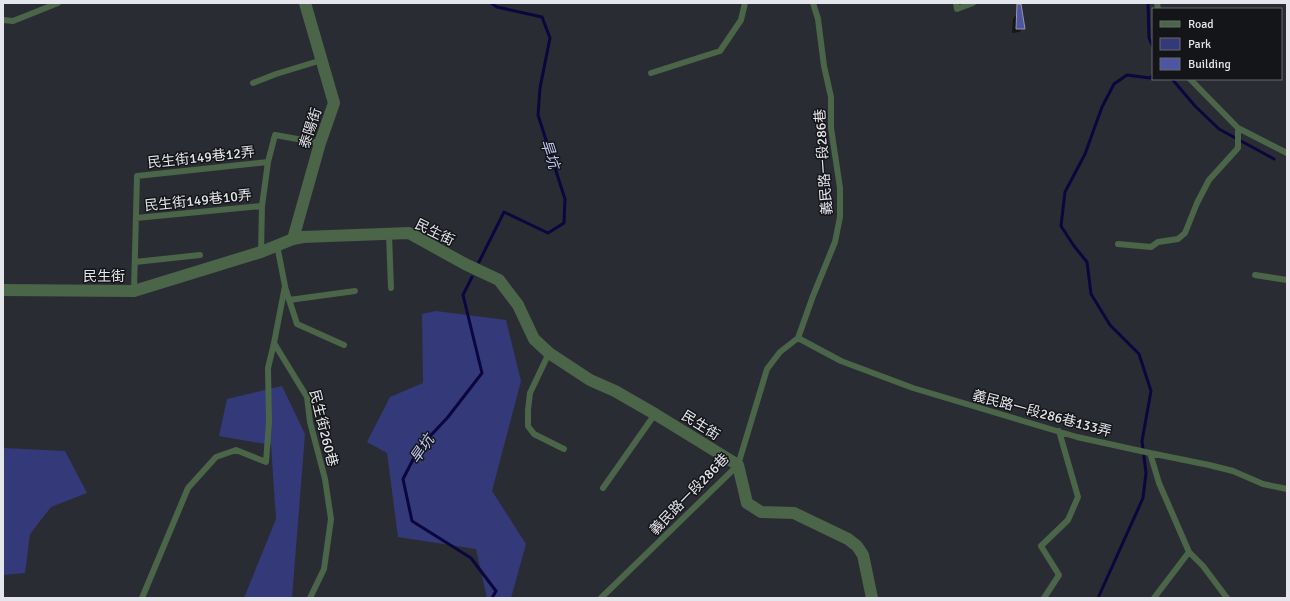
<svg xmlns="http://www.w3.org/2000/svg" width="1290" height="601" font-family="Signika,'Noto Sans TC',sans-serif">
	<rect width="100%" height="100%" fill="#2a2c34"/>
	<path fill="#34397a" d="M436,311L506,320L521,381L492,491L526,544L511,598H487L476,549L398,537L387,453L367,442L390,397L423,383L422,314Z
		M282,386L305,434L292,598H244L276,519L271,445L219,436L227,399Z
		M3,448L65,451L87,493L51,507L30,534L25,573L3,575Z"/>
	<path fill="#0007" d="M1017,14L1024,28L1019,32L1012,33L1013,19Z"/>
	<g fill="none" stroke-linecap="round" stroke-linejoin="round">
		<path stroke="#0c063e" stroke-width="3" d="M1148,3L1149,38L1153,47
			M1172,79L1195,106L1219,129L1274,159
			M479,262L504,212L548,233L564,223L565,199L538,115L540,88L550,38L542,17L497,7L491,3
			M472,277L463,295L482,373L448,417L419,448L403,479L412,521L471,558L496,591L492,598
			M1098,598L1143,498L1146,473L1142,441L1151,391L1139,354L1110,325L1091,294L1087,262L1074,246L1061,226L1065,192L1085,154L1102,107L1114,84L1127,75L1150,78L1153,75"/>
	</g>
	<path fill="#4e56a4" stroke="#9597a1" d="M1017,4H1021L1025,29H1016Z"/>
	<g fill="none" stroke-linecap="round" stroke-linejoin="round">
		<path stroke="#4a6548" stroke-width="6" d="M956,3L957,9L973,3
			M1157,3L1158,9
			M3,20L13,21L58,3
			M651,73L720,51L741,20L745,3
			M1190,79L1238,128L1287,153
			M253,83L276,74L322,60
			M136,218L262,206
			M389,234L391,288
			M1118,244L1151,247L1158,242L1178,239L1185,233L1197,203L1209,180L1238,148V128
			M277,245L285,286L274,343L307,397L310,422L325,479L331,519L324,569L310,598
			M261,252L262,206L268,162L275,135L320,143
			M135,262L200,255
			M1255,275L1287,280
			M285,287L297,324L344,345
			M134,291L137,176L268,162
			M289,300L355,291
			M798,338L841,361L913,388L1077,437L1150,453L1209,465L1233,471L1263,484L1287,489
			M549,353L530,393L528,410V426L534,434L564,449
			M1150,453L1159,483L1189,552L1203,566L1227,598
			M603,488L655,414
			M142,598L188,488L216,457L236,450L266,462L269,422L268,368L274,343
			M601,598L738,465L767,369L780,352L798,338L813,296L835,242L840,217V188L831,128V97L824,66L818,19L813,3
			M1044,598L1059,575L1041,546L1068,520L1078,497L1059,431
			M1154,598L1189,552"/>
		<path stroke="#4a6548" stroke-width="12" d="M293,239L320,143L334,103L305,3
			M3,290L134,291L261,252L293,239L303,237L409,233L465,264L499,280L518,305L534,339L549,353L590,380L615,391L655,414L738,465L747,503L761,512L794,513L848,539L857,546L863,555L872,598"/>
	</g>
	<g text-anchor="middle" stroke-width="3" stroke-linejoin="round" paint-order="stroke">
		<g font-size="14" fill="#e5e6ec" stroke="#141518">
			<text transform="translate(310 128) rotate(-72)" y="5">泰陽街</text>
			<text transform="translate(201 157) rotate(-6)" y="5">民生街149巷12弄</text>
			<text transform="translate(823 162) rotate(-94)" y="5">義民路一段286巷</text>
			<text transform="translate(198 200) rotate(-6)" y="5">民生街149巷10弄</text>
			<text transform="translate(435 232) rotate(26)" y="5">民生街</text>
			<text x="104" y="281">民生街</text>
			<text transform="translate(1042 413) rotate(15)" y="5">義民路一段286巷133弄</text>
			<text transform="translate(701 425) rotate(32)" y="5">民生街</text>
			<text transform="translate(324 428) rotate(76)" y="5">民生街260巷</text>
			<text transform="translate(689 494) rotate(-46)" y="5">義民路一段286巷</text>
		</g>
		<g font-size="15" font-style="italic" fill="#c0c8f4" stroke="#141518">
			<text transform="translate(550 154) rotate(72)" y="5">旱坑</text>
			<text transform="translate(422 449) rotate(-55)" y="5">旱坑</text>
		</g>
	</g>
	<rect width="1290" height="601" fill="none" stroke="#e5e6ec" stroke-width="8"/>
	<rect x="1152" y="8" width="130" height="72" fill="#141518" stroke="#68696d"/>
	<rect x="1160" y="21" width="20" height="6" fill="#4a6548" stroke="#68696d"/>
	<text x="1188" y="28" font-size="12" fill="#e5e6ec">Road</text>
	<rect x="1160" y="38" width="20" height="12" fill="#34397a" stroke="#68696d"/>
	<text x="1188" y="48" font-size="12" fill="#e5e6ec">Park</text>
	<rect x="1160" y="58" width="20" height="12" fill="#4e56a4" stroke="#68696d"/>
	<text x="1188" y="68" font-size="12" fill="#e5e6ec">Building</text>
</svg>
